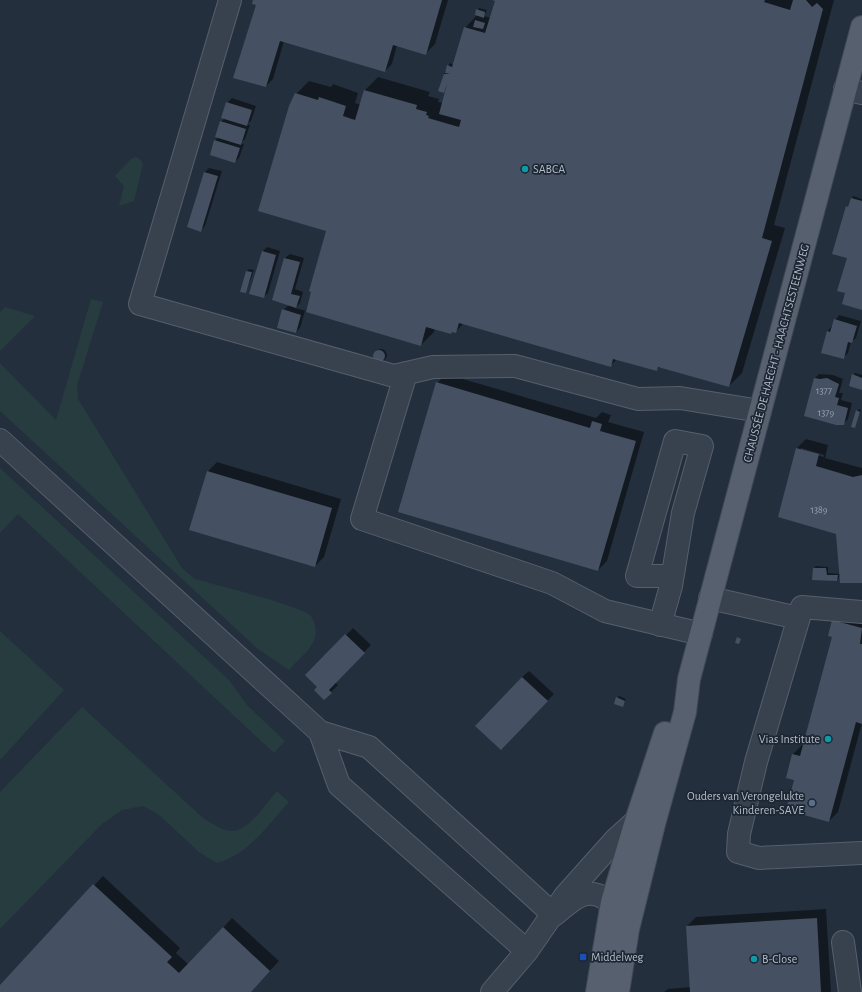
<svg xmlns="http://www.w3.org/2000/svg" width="862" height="992" font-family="'Alegreya Sans',sans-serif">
	<rect width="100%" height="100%" fill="#242f3e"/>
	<path fill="#263c3f" d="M136,157L141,160L143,164L134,201L119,206L124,186L115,176L131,159Z
		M91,299L103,302L79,379L77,386L78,399L182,568L195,579C213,584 302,606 311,616C315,622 317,630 315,637C312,650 297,660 289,670L258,649L0,411V363L56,420Z
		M5,307L35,316L0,351V312Z
		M0,468L229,680L247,705L285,741L274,753L18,514L0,533Z
		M0,631L64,690L0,760Z
		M82,707L203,818C211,823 223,831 233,831C251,829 266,803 277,791L289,802C268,825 248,855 217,863L199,852L158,814L143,806L122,810L102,824L0,929V792Z"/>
	<path fill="#0007" fill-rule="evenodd" d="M255,0H448L435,44L426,53L397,45L392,64L385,71L284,41L273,79L266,86L257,6Z
		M494,0H834L774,225L785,228L742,373L729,386L660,367L656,370L617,359L610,366L464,323L455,332L435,328L434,332L421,345L305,311L300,328L296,332L283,310L289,305L273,300L285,258L290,254L304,258L295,289L303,292L300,303L295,308L307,311L327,230L296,94L309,81L331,87L333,84L358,93L355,103L361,105L365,90L378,77L430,92L428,96L439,99L438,102L443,103L447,88L444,92V74L450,63L454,65L465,28L477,15V10L479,8L487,10L484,16L491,18L496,1Z
		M232,98L256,106L251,121L247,124L250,125L245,139L241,143L244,144L239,158L235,162L215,140L219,137L221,122L225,118L227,103Z
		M209,168L222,171L205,226L201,230L189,227L205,172Z
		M853,196L862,199V308L846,292L848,257L844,218Z
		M267,247L280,251L268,293L263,297V251Z
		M249,269L254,270L246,292L247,271Z
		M839,315L861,321L856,338L851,342L848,353L844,357L822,352L828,331Z
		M375 355a6 6 0 1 1 12 0a6 6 0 1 1-12 0Z
		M855,373L862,375V389L853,375Z
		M446,374L596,418L602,412L611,415L608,422L644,432L607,561L598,570L437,383Z
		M819,374L833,375L843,379L839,393H843L841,400L852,403L848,419L843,424L805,415L815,378Z
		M859,409L861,410L855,427L857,411Z
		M806,439L828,445L825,458L862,468V582L840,576L837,580L813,579L814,568L816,566L828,567V573L840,574L837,534L797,448ZM801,448L824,455V457L801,450Z
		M217,462L341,499L324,557L315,566L208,471Z
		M837,616L862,623V723L838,812L829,821L795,779L787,777L793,754L802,745L804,746L834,637L833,621Z
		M353,628L371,645L335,682L338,685L324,699L319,687L307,675Z
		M529,671L554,694L501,749L522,677Z
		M619,696L626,699L623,706L617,698Z
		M103,876L180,948L176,953L189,965L232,918L279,961L250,992H0V986Z
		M826,909L831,992H664L668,989L691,987L687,926L696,917Z"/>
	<path fill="#455162" d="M253,0H442L426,55L393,45L385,72L280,41L266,87L233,78L256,5L252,4Z
		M492,0H765L764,2L790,10L793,0H806L812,7L817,3L823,9L762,238L772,241L729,387L658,367L657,371L613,359L611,367L459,323L456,333L452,332L451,334L426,327L421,346L306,312L311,292L309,291L326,231L258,211L289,106L295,93L318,100L319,97L346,106L343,116L355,120L364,90L417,105L416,109L427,112L426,115L429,116L428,118L459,127L461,120L439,114L447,84L444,93L438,91L444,74H450L445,73L447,65L452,67L464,27L485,33L495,1Z
		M476,9L485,12L484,18L475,15Z
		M475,20L485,23L483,29L473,27Z
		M226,102L252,110L247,126L221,118Z
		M220,121L246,129L241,145L215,137Z
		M214,140L240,148L235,163L210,155Z
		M204,172L218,176L201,232L187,227Z
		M851,198L862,201V310L842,304L845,293L837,291L847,258L832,254L846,206L848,207Z
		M262,251L276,255L264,298L249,294Z
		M284,258L300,262L291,294L300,296L296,308L272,300Z
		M246,271L252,272L246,293L240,292Z
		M282,309L301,315L296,333L277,328Z
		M834,319L857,326L852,343L848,342L844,359L821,353L827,331L830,332Z
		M373 356a6 6 0 1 1 12 0a6 6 0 1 1-12 0Z
		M852,374L862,378V390L849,386Z
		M814,378L820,379L827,378L839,384L835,397L839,398L837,405L848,408L844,425H836L804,416Z
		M436,382L590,428L592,421L602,424L600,431L636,441L598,571L398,512Z
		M856,410L860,412L855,428L851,427Z
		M796,448L819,454L816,466L853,477L862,475V583H840L836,534L778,517Z
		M207,471L332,508L315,567L189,530Z
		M813,568H826L827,575H838L837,581L812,580Z
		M832,620L862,628L860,644H862V724L856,722L829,822L786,810L794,780L786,778L792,754L800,756L832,637L828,636Z
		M345,634L365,653L329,690L332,693L324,700L314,690L317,687L305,675Z
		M737,637L741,639L739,644L735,643Z
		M522,677L548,701L501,750L475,726Z
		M616,697L625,701L623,707L614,704Z
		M93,884L172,957L167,962L179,973L223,927L270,971L251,992H0V985Z
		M817,918L821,992H690L686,926Z"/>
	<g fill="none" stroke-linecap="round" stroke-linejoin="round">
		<defs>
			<path id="minor" d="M230,0L140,304L394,376L433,367L515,366L638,399L680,398L760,411
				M845,89L862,93
				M406,373L362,519L552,583L605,611L701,634
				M0,440L320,732L369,747L554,915C571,902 584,885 606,899C613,903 619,910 623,917
				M710,598L798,618
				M862,612L802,607L756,762L739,834L738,852L759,858L862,853
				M660,625L671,586L683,513L702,446L675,441L637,576H671
				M320,732L339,785L527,951
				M843,942L850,992
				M492,992L527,951L565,896L615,840L636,821"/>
			<path id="major" d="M597,992L612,902L636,821L665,733
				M618,992L628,929L654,824L685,712L689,679L862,27"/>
		</defs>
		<use href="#minor" stroke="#565f6c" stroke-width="24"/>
		<use href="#major" stroke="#414a57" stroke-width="24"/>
		<use href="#minor" stroke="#38414e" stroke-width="22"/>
		<use href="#major" stroke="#56606e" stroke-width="22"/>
	</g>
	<g fill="#0f9aa8" stroke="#1d2633" stroke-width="1.5">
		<circle cx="525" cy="169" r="4"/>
		<circle cx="828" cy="739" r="4"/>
		<circle cx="754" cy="959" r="4"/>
	</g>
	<circle fill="#5c6f8a" stroke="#1d2633" stroke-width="1.5" cx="812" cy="803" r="4"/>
	<rect fill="#1a4fb4" stroke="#1d2633" stroke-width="1.5" x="579" y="953" width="8" height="8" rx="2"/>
	<g text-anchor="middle" stroke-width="3.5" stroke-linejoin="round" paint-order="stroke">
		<g font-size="10" fill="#98a1af">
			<text x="824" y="394">1377</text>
			<text x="826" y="416">1379</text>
			<text x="819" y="513">1389</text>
		</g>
		<g font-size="12" fill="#b4bcc9" stroke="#1d2633" text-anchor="start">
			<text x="533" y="173">SABCA</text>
			<text x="820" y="743" text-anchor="end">Vias Institute</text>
			<text x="804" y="800" text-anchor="end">Ouders van Verongelukte<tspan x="804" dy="14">Kinderen-SAVE</tspan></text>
			<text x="591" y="961">Middelweg</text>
			<text x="762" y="963">B-Close</text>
		</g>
		<g font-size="12" fill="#b4bcc9" stroke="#1d2633">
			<text transform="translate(776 353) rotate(-75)" y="4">CHAUSSÉE DE HAECHT - HAACHTSESTEENWEG</text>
		</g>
	</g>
</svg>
